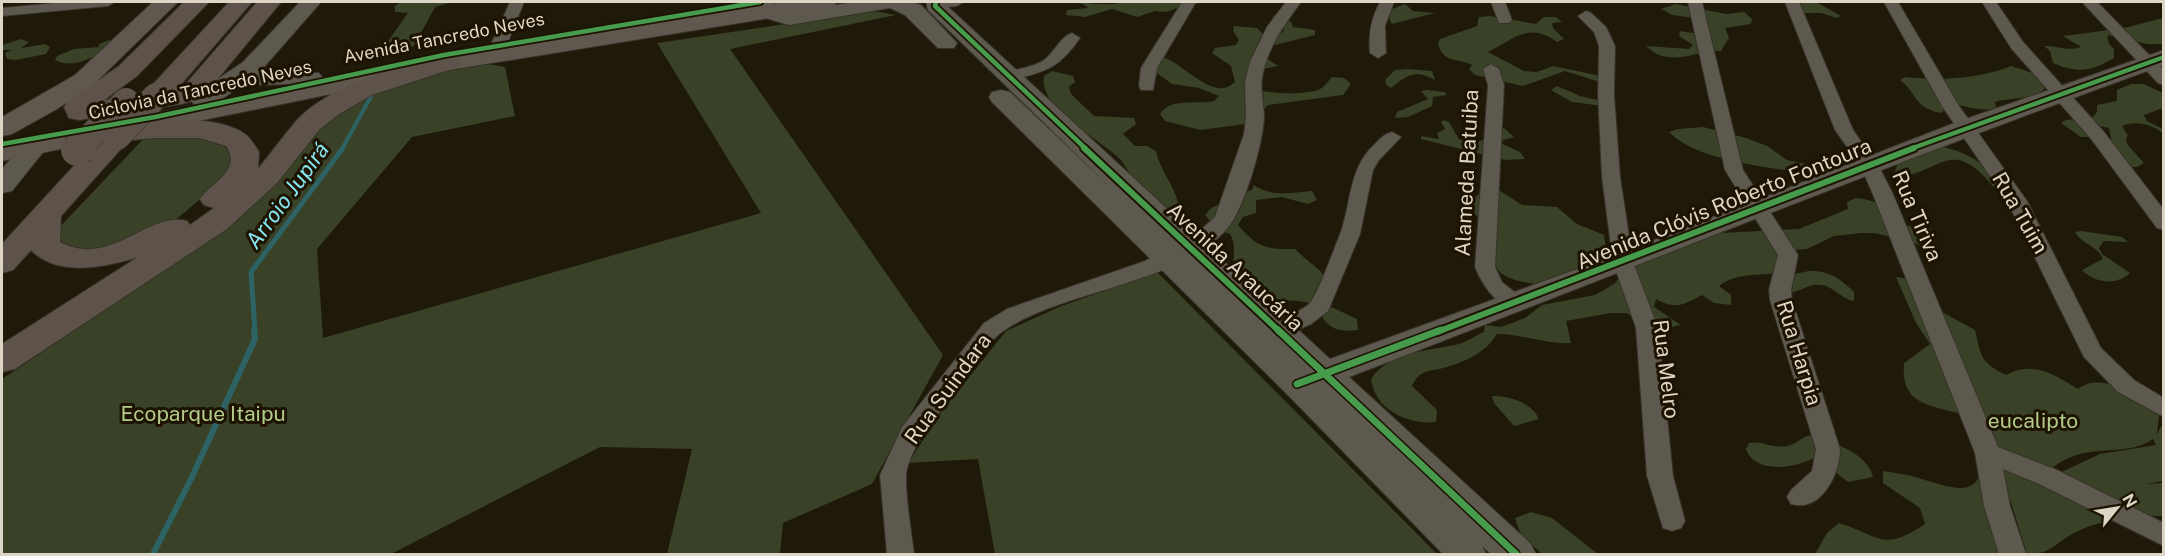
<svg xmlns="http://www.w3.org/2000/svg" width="2165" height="556" font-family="'Public Sans',sans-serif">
	<rect width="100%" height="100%" fill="#1f1909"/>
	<path fill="#394127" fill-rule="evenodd" d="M401,2L449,3L435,7L414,46L372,53L371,47L388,41L408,13L395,12V6Z
		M1070,2C1086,2 1108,7 1122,2H1226L1188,4L1166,12L1155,11L1137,17L1112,9L1085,17L1066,15L1067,10L1088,8L1083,4Z
		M1800,2H1816L1841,16L1837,18L1821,13H1803Z
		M1405,4L1413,11L1435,13L1392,24L1389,19L1392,9Z
		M1676,4L1726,14L1744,12L1752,19L1751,24L1725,28L1729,38L1721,51C1695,50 1669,69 1646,46L1689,49L1693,45L1679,36L1680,31L1692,33L1701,31L1695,18L1672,15L1661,9Z
		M873,11L896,15L730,49L943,355L872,484L783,523L780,554H667L692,449L600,447L391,554H2V379L234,224L276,181L320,122L348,101L446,70L483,63L505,67L515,116L412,137L317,249L323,338L761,213L657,43Z
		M1275,14L1291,22L1293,27L1315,30V35L1267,47L1262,55L1278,66L1258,70L1252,88C1266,94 1309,96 1322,88C1326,85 1329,80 1332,77L1344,78L1351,84L1343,95L1268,105L1251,123L1238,125L1200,130L1165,121L1160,114C1171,97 1196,105 1214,101L1219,96L1199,88L1172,84L1154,71L1159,56C1182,60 1213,104 1235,82L1231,66L1212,53L1215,48L1236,45L1239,40L1233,31L1234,26L1257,28L1267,38L1283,32L1284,27L1272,18Z
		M1490,16L1536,24L1544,17H1556L1562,22L1552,23L1553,28L1564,39L1557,42C1528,21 1513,40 1488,52L1524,71L1537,72L1553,66L1601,76L1600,82L1565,71L1523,86L1475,75L1469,69L1472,65C1458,58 1443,63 1438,44L1440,39L1477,26L1479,17Z
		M2163,18V44H2147L2107,35L2109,44L2114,49V58C2091,71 2079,74 2053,63L2050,51L2044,46C2058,45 2067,52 2081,47L2063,36L2124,28Z
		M21,39L29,42L21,48L45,44L50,47L46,54L16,60L7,59L5,53L12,50H3L2,45Z
		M109,40L119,41L103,47L104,51C90,59 71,69 55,60L57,56L74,49L99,47V44Z
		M2011,66L2039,75L2046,86C2039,101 2009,97 1995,102L1996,108C1979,113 1963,104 1946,103L1947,109L1940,113C1912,106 1919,95 1900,80L1905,77C1939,81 1979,79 2011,66Z
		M1407,69L1432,71L1435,80C1415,69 1407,75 1391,88L1386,85L1385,80L1395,70Z
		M1052,71L1073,76L1075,82L1069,87L1071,94L1094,116L1134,118L1136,124L1123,134L1135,146H1147L1156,151C1161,174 1178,188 1180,213C1166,209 1151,201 1140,190C1133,181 1128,168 1120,159C1100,139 1038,109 1044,76Z
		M2131,84H2144L2163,93V108L2144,115L2147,121L2163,129V133C2152,125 2136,120 2122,126L2128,136L2126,138L2127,144L2144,163L2137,167H2129L2112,143L2109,128L2095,125L2088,137H2081L2061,123L2066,120L2093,117L2097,112V105L2117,101V90Z
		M1557,86L1580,96L1605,102L1603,106L1572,102L1551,90Z
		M1427,90L1445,92L1447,95L1433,97L1432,106L1408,117L1395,118L1397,112L1428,99L1421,91Z
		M1444,120L1449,122L1459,139C1477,146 1485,141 1498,128H1504L1514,137L1498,142L1520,152L1525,159L1505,160L1421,139V136L1439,139L1437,133L1445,129L1441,122Z
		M1703,127L1746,138L1767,146L1787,160L1816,166L1817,174C1777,169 1698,162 1669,132L1678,129Z
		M180,132C201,137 228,137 232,161L225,178L172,223L101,251L60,248L53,234L147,135Z
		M1928,144C1966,150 1982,160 2006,189L1996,190C1952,135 1945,170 1897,178L1895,171L1900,159Z
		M1253,185C1273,197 1290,193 1312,191L1317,200L1308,204L1282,197L1256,200V213L1243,217L1238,225C1258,248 1265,249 1295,249C1321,275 1327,265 1327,305L1357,319L1358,330C1336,333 1324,327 1317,305C1288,295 1276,310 1248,285C1243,281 1237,276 1235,270C1231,258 1238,247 1230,234L1217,230L1205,215L1211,208L1253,189Z
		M1491,185L1522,205L1557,207L1577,224L1604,235C1605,241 1607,248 1603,253C1594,264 1556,284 1541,284C1528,284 1506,280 1498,270C1489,260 1493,236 1493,224L1466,210L1469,202Z
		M1856,198C1877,200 1884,206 1894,224C1909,228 1917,225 1931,229L1932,242L1924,246L1875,233H1861L1834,236L1807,249L1778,251L1776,273C1756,276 1735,273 1719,286L1731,295V305L1714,303L1702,295C1683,305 1676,310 1656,299L1654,307L1681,325L1654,331L1627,313H1611L1566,321L1571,343C1548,345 1522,334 1497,334C1486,352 1467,361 1447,367C1431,372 1420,368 1412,386L1437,410L1436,422C1408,425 1375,410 1371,379C1390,351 1429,351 1459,344C1467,342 1476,335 1484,332L1485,325L1501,327L1525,318L1542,305L1595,295L1614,284L1626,270L1698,238L1721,233L1799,229L1848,209L1847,202Z
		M2081,231L2122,237L2128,242L2104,241L2099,248L2102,254L2130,273C2117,286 2094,283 2082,270L2103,259C2097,245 2081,244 2075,232Z
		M1809,271C1828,270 1840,278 1854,292V301C1838,298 1832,282 1814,285C1806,286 1800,291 1791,293L1784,281L1790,275Z
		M1157,272L1437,554H995L978,459L908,463L942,411L1006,331L1059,307Z
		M1896,277L1915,280L1940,311L1975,330C1981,356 1980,362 2006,375C2032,360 2056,375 2078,389C2102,370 2140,397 2159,415L2157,434L2163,423V481L2146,484L2163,483V516C2133,516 2100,519 2072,534C2053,545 2051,554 2027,554L2010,499L2003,502V554H1815L1827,533L1839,523C1882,537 1883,552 1925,524L1920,508L1883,483V471C1894,473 1905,474 1915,477C1933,481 1979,504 1980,468C1981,455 1969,428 1965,415C1933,405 1900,407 1904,363L1930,344L1916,323ZM2153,439L2156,445L2100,454L2053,476L2048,472C2084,438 2123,460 2153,439Z
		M1492,396C1510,396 1531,402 1539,419L1514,426L1494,403Z
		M1812,435C1834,444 1866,451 1873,477L1848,482L1816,457C1797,468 1755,475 1746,449L1749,443C1762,440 1773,449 1787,446C1797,444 1802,436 1812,435Z
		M1531,512L1552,518L1598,554H1542L1521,535L1515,518Z"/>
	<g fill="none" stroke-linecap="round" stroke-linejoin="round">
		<path stroke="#2e6366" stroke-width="4" d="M342,149L375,89"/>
		<path stroke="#2e6366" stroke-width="5" d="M255,332L251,272L343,148"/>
		<path stroke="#2e6366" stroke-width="6" d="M153,554L192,477L255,339L254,330"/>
		<defs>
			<path id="street" d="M66,2H115L108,6L2,16V8Z
				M510,2H524L508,42L506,45H494L492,42Z
				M935,2H964L957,6L930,9L928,6L930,3Z
				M1182,2H1196L1157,68L1153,90H1141L1139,86L1141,68Z
				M1286,2H1301C1285,24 1269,45 1263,73C1259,88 1264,103 1264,118C1263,143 1245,205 1230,225C1184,285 1061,289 1002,332C986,343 968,375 955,392C940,412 906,452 906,477C906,502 911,529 914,554H887L880,475L902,427L984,323L1007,309L1145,261L1195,235L1215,217L1244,134L1246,116L1245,82L1250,62L1267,27Z
				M1380,2H1394L1385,26L1386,53L1378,58L1370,53C1368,34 1371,19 1380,2Z
				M1491,2H1505L1512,20L1509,23H1499Z
				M1688,2H1702L1743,170L1798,255L1791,290L1792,300L1840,449C1840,474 1821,513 1791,504L1787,497L1791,490L1812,471L1816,449L1770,300L1769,290L1778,255L1725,170Z
				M1785,2H1799L1853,130L1878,165L1892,192L1998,447L2057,470L2164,523V546L2039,484L2003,469L2010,506L2026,554H1999L1984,506L1975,453L1872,192L1860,165L1835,130Z
				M1884,2H1898L1959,106L2027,201L2101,348L2134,380L2164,398V417L2118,392L2084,357L2007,201L1942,106Z
				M1982,2H1996L2023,42L2104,132L2164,210V230L2157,228L2092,140L2011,48Z
				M2082,2H2097L2164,70V85L2158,83Z
				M1586,11L1591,13L1606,27L1615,46L1614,95L1620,177L1633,262L1658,328L1673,476L1685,521L1681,528L1672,531L1663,528L1647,476L1636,328L1613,262L1602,177L1598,95L1599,46L1594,32L1578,16Z
				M1072,33L1080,38C1058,70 1044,72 1008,81L1000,76L1002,73C1016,69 1032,68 1044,60C1054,53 1061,36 1072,33Z
				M1491,64L1499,69L1504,85L1495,267L1502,282L1528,303L1525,308C1500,314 1483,286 1475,267L1488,85L1483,69Z
				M1392,132L1401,137L1379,160L1373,170L1360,234L1328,311L1311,324L1286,335L1278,337L1270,335L1267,330C1275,317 1297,315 1309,304C1318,295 1333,251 1339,237C1352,205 1347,170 1374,145C1380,139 1384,134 1392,132Z"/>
			<path id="secondary" d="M300,2H321L264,67L267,71L319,73L323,78L319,83L261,85L249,79C233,90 215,110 194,105L191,100L194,95L243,62Z
				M753,2H773L774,7L790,12L854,2H911L921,5L957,43L954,48H938L905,15L890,8L789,25L755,15Z
				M926,2H946V5L1330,359L1613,256L1957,122L2164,50V65C1890,163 1621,273 1349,377L1530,543L1536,554H1491L1482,546L1486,554H1443L1285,392L992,102L989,97L992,92L1001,90L1010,92L1112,189L928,10Z
				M35,138L44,141L48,146L12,191L2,193V169L26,141Z"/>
			<path id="primary" d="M153,2H178L93,85L57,109L12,134L2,136V117L75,75Z
				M784,2H837L833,7L825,9L449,70L2,161V144L449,54Z"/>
			<path id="highway" d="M184,2H209L137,76L104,100L144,94L229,2H252L177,89L184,86L257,2H281L202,98L182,104L79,120L69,118L64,107L68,101L119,66Z
				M449,54L458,57L462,62L458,67L372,95L339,114L319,130L277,183L227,229L15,369L2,372V344L138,257C106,267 58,278 31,250L13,270L2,273V244L94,144L86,142L82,136L86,130C124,121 211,110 245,134C251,138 255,146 259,152L258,169C271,153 284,135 298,119C333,83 402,66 449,54ZM153,138H200L226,146C243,170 211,183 200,199L204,205L214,208L190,225L187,221C147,211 111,269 60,242L61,216L120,150L124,144L122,141Z"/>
		</defs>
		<use href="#street" stroke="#373329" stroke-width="2"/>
		<use href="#secondary" stroke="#373329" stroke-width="2"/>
		<use href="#primary" stroke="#373329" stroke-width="2"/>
		<use href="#highway" stroke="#373329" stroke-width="2"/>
		<use href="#street" fill="#5d594e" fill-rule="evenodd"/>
		<use href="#secondary" fill="#5d594e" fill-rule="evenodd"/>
		<use href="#primary" fill="#60584f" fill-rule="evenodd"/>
		<use href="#highway" fill="#5d534a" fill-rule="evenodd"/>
		<defs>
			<path id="highway-bridge-far1" d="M117,137L156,96
				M78,149L126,101"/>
			<path id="highway-bridge" d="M77,150L79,148"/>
		</defs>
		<use href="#highway-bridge-far1" stroke="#373329" stroke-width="27" stroke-linecap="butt"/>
		<use href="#highway-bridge" stroke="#373329" stroke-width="34" stroke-linecap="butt"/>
		<use href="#highway-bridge-far1" stroke="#5d534a" stroke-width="26"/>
		<use href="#highway-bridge" stroke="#5d534a" stroke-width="32"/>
		<defs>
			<path id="cycleway-far2" d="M936,2L935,6L1086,149
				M2,144L155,117L444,55L760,2
				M1910,149L2164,57"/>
			<path id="cycleway-far1" d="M1084,148L1280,332
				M1437,332L1914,148"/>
			<path id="cycleway" d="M1278,330L1516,554
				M1297,384L1441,330"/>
		</defs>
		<use href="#cycleway-far2" stroke="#1d1300" stroke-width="8"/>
		<use href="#cycleway-far1" stroke="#1d1300" stroke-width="10"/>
		<use href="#cycleway" stroke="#1d1300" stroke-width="10"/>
		<use href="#cycleway-far2" stroke="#469c4c" stroke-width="4.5"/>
		<use href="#cycleway-far1" stroke="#469c4c" stroke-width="6"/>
		<use href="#cycleway" stroke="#469c4c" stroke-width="7"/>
	</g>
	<g text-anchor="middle" stroke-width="6" stroke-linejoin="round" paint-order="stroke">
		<g font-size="18" fill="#ddd6c6" stroke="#1d1300">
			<text transform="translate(444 38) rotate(-11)" y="6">Avenida Tancredo Neves</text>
			<text transform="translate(200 90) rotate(-12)" y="6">Ciclovia da Tancredo Neves</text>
		</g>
		<g font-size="21" fill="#ddd6c6" stroke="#1d1300">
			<text transform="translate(1467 173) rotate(-87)" y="7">Alameda Batuiba</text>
			<text transform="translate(1724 204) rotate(-22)" y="7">Avenida Clóvis Roberto Fontoura</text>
			<text transform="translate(2020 213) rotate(60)" y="7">Rua Tuim</text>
			<text transform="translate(1917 216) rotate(67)" y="7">Rua Tiriva</text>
			<text transform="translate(1235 267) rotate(43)" y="7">Avenida Araucária</text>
			<text transform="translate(1799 353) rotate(73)" y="7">Rua Harpia</text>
			<text transform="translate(1666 369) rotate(83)" y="7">Rua Melro</text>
			<text transform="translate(948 389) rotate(-54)" y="7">Rua Suindara</text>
		</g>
		<g font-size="21" fill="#b2cb89" stroke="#1d1300">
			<text x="203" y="421">Ecoparque Itaipu</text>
			<text x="2033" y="428">eucalipto</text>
		</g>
		<g font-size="22" font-style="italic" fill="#86e6ef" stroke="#1d1300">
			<text transform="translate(287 195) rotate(-54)" y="8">Arroio Jupirá</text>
		</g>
	</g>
	<rect width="2165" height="556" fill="none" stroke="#ddd6c6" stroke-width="6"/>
	<g transform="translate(2117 508) rotate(60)" stroke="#1d1300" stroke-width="4.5" paint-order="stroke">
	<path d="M0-4.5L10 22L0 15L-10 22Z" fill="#ddd6c6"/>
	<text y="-9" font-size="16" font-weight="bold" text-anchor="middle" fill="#ddd6c6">N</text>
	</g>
</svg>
